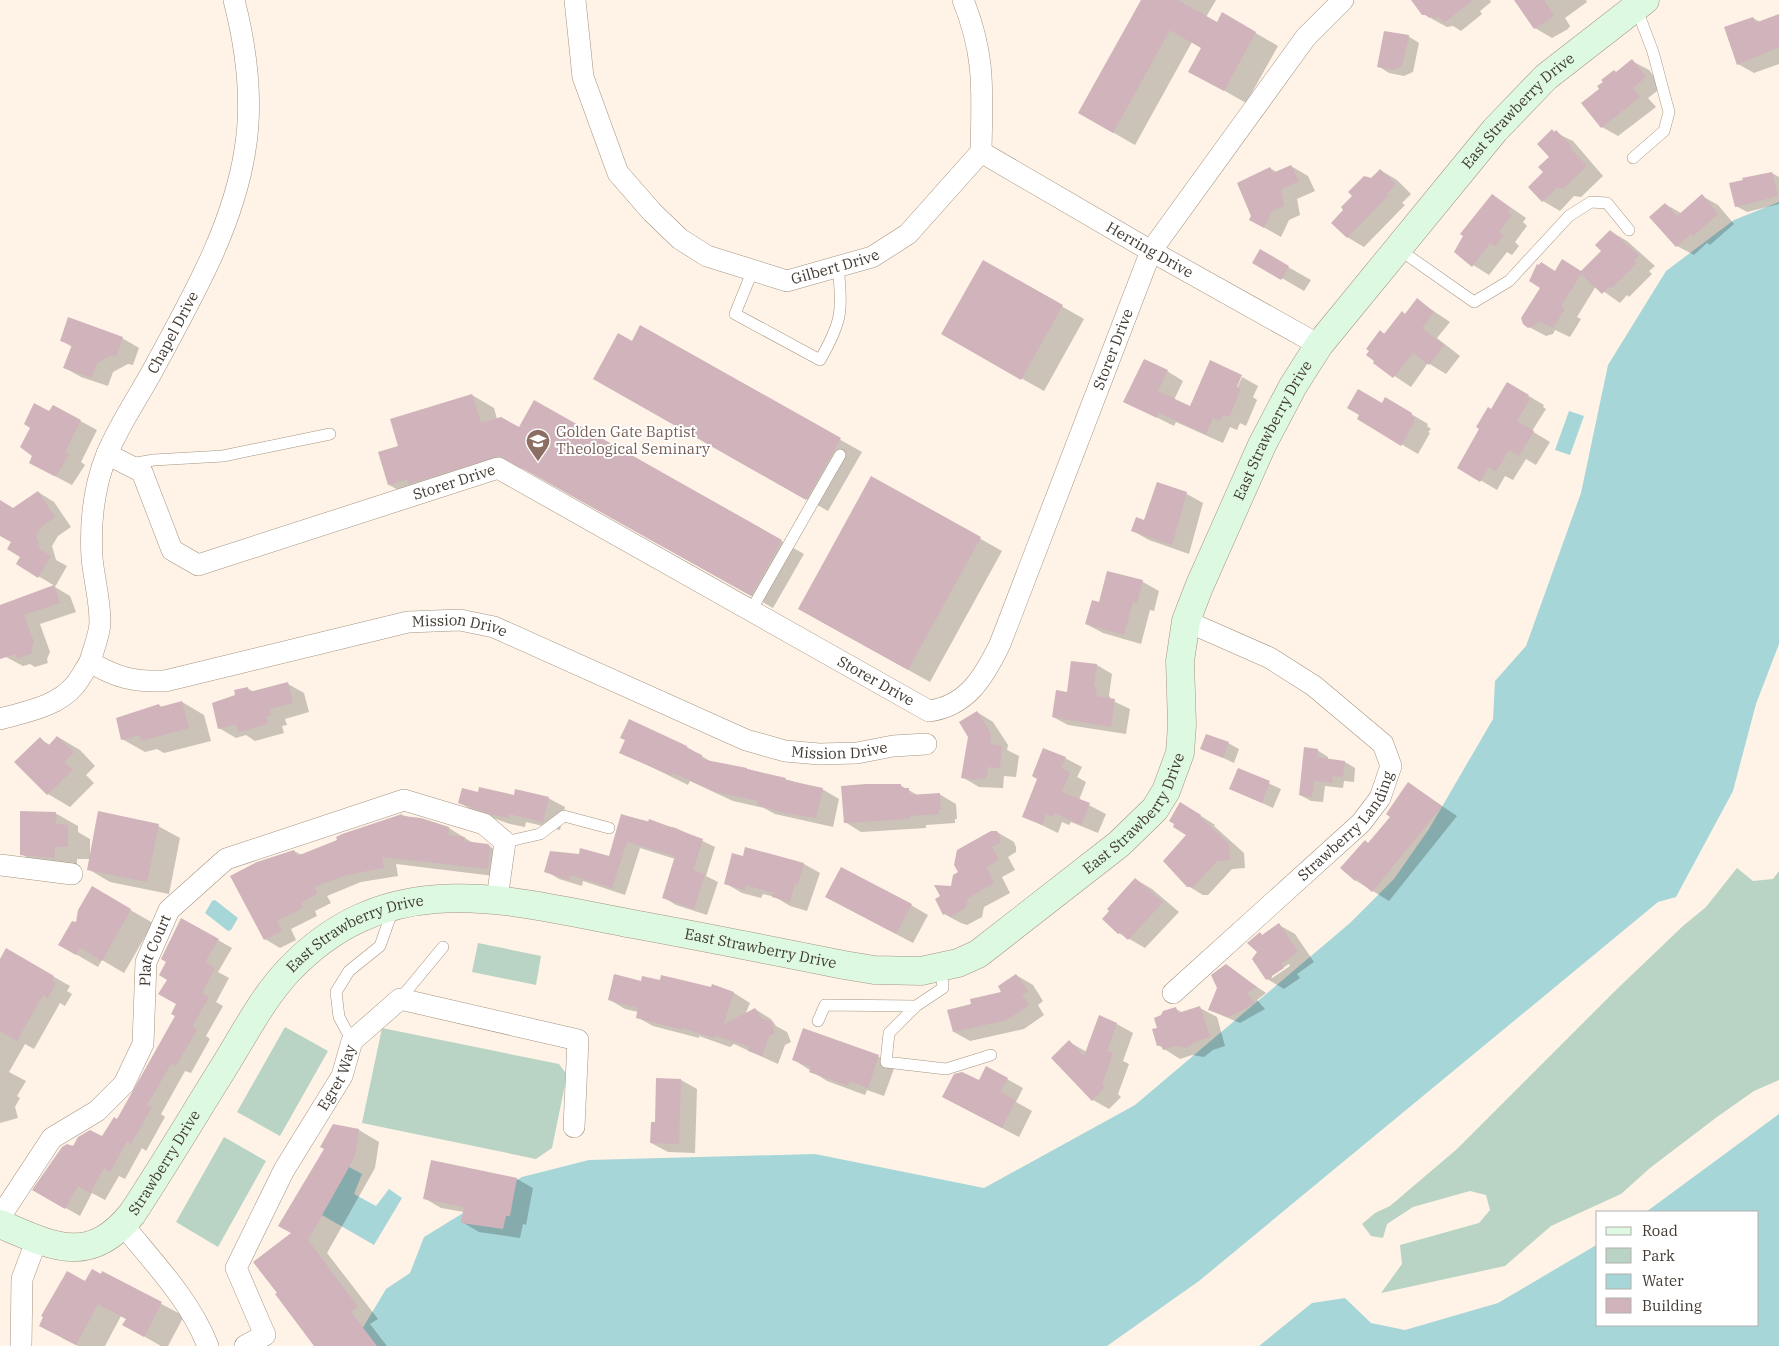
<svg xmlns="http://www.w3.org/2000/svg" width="1779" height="1346" font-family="'IBM Plex Serif',serif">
	<rect width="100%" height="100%" fill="#fef3e6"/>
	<path fill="#b9d4c4" d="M1737,868L1753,881L1773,879L1779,871V1080L1754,1091L1717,1117L1650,1168L1621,1194L1551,1226L1505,1266L1381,1293L1402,1264L1400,1245L1479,1223L1490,1210L1486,1195L1470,1191L1413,1207L1387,1224L1383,1238L1371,1236L1362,1224L1375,1213L1390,1206L1457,1149L1617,989L1683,926L1706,907Z
		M478,943L541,956L536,985L472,972Z
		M285,1027L328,1051L280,1136L237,1112Z
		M382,1028L559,1064L567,1075L552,1148L536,1159L362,1123Z
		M224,1137L266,1161L218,1247L176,1222Z"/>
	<path fill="#a7d6d9" d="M1779,202V644L1756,704L1733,791L1676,897L1658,902L1199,1281L1107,1346H352L386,1289L410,1273L424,1237L522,1177L589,1160L815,1154L984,1188L1135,1105L1350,923L1394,879L1429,829L1493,719L1495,681L1526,646L1581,493L1608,365L1666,271L1734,220Z
		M1569,411L1584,416L1570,455L1555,450Z
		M215,900L238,918L231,930L228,931L205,913L212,901Z
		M1779,1114V1346H1259L1312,1303L1345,1298L1371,1323L1405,1330L1498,1303L1598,1244V1325H1758V1212H1646Z
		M349,1167L362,1174L354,1194L376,1206L389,1189L402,1198L374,1245L322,1215Z"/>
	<path fill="#0003" fill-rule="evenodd" d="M1142,0H1216L1206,17L1217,23L1223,14L1278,46L1246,103L1190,71L1203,48L1192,42L1135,145L1079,113Z
		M1422,0H1490L1491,2L1480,11L1482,14L1461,31L1453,26L1447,27L1423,14Z
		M1515,0H1586L1587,2L1565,18L1570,26L1568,29L1552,38L1535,28Z
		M1779,16V64L1754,73L1738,64L1753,18L1760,22Z
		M1408,36L1419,43L1413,72L1404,76L1389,73L1378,66Z
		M1632,61L1649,70L1662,87L1648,98L1656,107L1618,136L1602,127L1601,89Z
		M1552,131L1573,141L1603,176L1581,197L1574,196L1560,211L1543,201L1530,187L1545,172L1551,157Z
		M1291,166L1308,176L1315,191L1297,199L1300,215L1289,220L1281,237L1251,220L1270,168L1278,173Z
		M1380,170L1397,180L1411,194L1402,203L1405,205L1364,247L1347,237L1371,180Z
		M1772,173L1779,177V204L1747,212L1736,206Z
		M1493,195L1526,218L1523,222L1527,226L1515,242L1519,246L1512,255L1507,252L1489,275L1473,265Z
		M1702,196L1718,205L1734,224L1710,245L1707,243L1694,255L1677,246L1665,204L1681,213Z
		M1610,231L1627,241L1655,266L1649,271L1652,274L1629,297L1627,295L1620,303L1596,286L1577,317L1581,319L1570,337L1555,330L1553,334L1546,336L1529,327L1556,272H1582L1603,251Z
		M1260,251L1311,280L1304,291L1254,262Z
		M984,262L1084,319L1044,391L943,334Z
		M1417,300L1450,322L1437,338L1460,356L1446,374L1428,363L1411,387L1375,363L1381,332L1385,334L1406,315Z
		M641,327L862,452L828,511L594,379L632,342Z
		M122,338L139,348L133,365L128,364L113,372L108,386L81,377L65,368L72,347L62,341Z
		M1167,371L1183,381L1174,400L1190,408L1235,393L1242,377L1258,386L1253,397L1257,400L1246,426L1240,423L1237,430L1230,427L1223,443L1176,422L1174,426L1124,401Z
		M1508,384L1544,405L1543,407L1546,409L1532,431L1550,442L1536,465L1526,459L1513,480L1505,476L1497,490L1458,467Z
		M472,395L494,408L497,419L520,429L535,402L804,554L773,608L527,469L517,468L411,497L389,485L400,446Z
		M1386,399L1428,424L1427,426L1431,429L1428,432L1430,433L1418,454L1358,419L1382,404Z
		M53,406L97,430L81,462L85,465L72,485L47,472L34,456L32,428L49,413Z
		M872,478L1002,551L930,682L822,622Z
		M1158,484L1187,494L1203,503L1189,554L1149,540L1133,531L1145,521Z
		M38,492L54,502L71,527L58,536L52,546L56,560L67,566L55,587L70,596L76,612L40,624L50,652L47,659L48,663L35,667L30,664L23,666L6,657L0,650V606L55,586L18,564L22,557L13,542L0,530V508L13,509Z
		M1108,572L1143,582L1159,591L1154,611L1150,610L1141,644L1103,633L1086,624L1100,604Z
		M1097,665L1112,674L1109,695L1111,700L1130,709L1126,734L1068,725L1053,717L1069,693Z
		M288,684L304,693L309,712L285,719L287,725L282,726L284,733L255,741L246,735L236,738L219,728L237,696L247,688L254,692Z
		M182,702L204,715L211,741L164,753L157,749L145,752L122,739L159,705L162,707Z
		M977,712L993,722L1008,745L1007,750L1019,756L1016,777L1004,776L1003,788L979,787L962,777Z
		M58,737L80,750L95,766L86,775L94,783L70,807L48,794L16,762L40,739L50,745Z
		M1228,743L1239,749L1234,763L1202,748Z
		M687,747L713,763L747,769L822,789L839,799L833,827L775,814L764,808L733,801L690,781L688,785L621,752Z
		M1317,750L1328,757V760L1345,762L1355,768L1354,782L1344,781L1343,788L1325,786L1323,802L1311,801L1300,795Z
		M1065,758L1082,767L1077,777L1086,782L1079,800L1106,814L1098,833L1071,822L1069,825L1062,822L1058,833L1023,816Z
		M1239,770L1281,789L1273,808L1231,789Z
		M1409,784L1457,816L1389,901L1355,880L1368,844L1392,817Z
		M900,785L919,796L939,794L956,804L957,819H955V823L926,825V828L861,832L845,822Z
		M479,793L548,798L565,807L560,830L526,822L525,827L510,824L476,812L460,803Z
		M1195,812L1215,825L1214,826L1244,853L1245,868L1232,869L1208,895H1203L1188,886V835Z
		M55,813L78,826V832L90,839V856L158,826L180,838L169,894L110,882L88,869L90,859H77V870L43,867L21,854Z
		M402,815L449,828L473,843L487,845L503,854L502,877L396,864L398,876L361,882L327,896L331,903L315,911L317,916L291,929L296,940L280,948L265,939L294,851L302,855Z
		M622,815L676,828L715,847L706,876L718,882L707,915L676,905L663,897L675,859L640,848L625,895L583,881L582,886L559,879L546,871L609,858Z
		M997,832L1014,842L1016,847V852L1008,857L1015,870L1002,877L1010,893L984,907L982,917L967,925L961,923L944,914L952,887L959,872Z
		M746,849L804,864L820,873L807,911L790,906L775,897L763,894L761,898L742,893L725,883L744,858Z
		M1135,879L1152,889L1179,912L1145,948L1119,933Z
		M92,888L153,923L124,973L102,960L98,967L60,945L77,923Z
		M911,905L928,915L913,943L843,906Z
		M181,919L232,948L218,972L229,978L216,1002L223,1006L206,1036L210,1039L191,1073L185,1071L161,1114L165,1117L146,1151L142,1148L125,1179L119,1176L105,1200L92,1193L80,1216L34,1190L73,1147L103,1138L118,1120L177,1016L178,1004L168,979V961Z
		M1279,925L1295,934L1314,962L1297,974L1300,978L1284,989L1267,979L1253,959L1259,952L1260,934L1264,936ZM1289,964L1290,966L1272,978V975Z
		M7,950L70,986L67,991L72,994L65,1006L60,1003L34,1049L25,1044L9,1072L26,1081L17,1096L20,1098L15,1107L18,1118L0,1123V962Z
		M1226,966L1266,993L1257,1000L1265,1009L1240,1023L1209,1010Z
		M1016,975L1033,985L1043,1001L1038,1005L1044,1015L1024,1029L970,1041L954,1032L973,1005L1003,992Z
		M661,982L712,989L713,986L734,993L750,1003L745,1015L755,1009L771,1019L776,1026L787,1032L791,1042L785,1045L778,1064L734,1044L730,1047L699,1036V1038L653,1026L637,1017L638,1012L625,1009L610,1000L642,983Z
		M1200,1008L1217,1017L1225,1046L1213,1050L1204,1057L1192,1055L1180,1059L1158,1045L1162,1016L1176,1009L1183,1013Z
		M1117,1024L1133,1033L1123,1061L1129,1064L1118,1094L1121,1097L1109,1109L1093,1100L1069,1042L1087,1052Z
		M804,1030L879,1057L895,1066L884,1096L867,1090L865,1095L827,1081L794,1060Z
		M1007,1079L1023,1088L1016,1102L1032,1111L1019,1137L960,1106L979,1082Z
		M681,1080L697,1089L695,1153L668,1152L651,1143L656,1123Z
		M359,1130L379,1142L375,1168L327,1253L378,1319L370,1324L387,1346H315L278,1293L293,1233L326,1149Z
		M517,1179L533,1188L526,1225L523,1224L520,1238L479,1232L462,1222L464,1212L441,1208L424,1198Z
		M103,1273L184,1316L168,1346H161L124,1325L127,1319L121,1316L105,1346H78L62,1338Z"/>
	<path fill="#d0b3bb" d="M1141,0H1178L1217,22L1222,12L1256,32L1224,91L1188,72L1201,48L1170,30L1113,133L1078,113Z
		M1411,0H1473L1444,23L1438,16L1434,19L1432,16L1429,18L1427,15H1422Z
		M1514,0H1544L1554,16L1534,29Z
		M1779,14V47L1737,65L1724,27L1753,17L1755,23Z
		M1384,31L1409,35L1402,66L1393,70L1377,67Z
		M1632,59L1646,77L1633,88L1640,97L1601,128L1581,103L1599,89L1597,86L1603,82L1601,80L1614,70L1616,72Z
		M1552,129L1554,132L1556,130L1571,145V149L1587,166L1564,188H1557L1542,202L1528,187L1543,172L1538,167L1549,157L1537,144Z
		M1291,165L1299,181L1281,189L1284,206L1272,211L1264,228L1249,220L1251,216L1237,183L1270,167L1273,173Z
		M1380,169L1396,184L1387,193L1389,195L1347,238L1331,223L1343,210L1341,207L1352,196L1348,192L1364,176L1371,178Z
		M1772,172L1778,196L1735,207L1729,183L1743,180L1742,178Z
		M1492,194L1510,208L1507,212L1512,215L1499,232L1504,235L1495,246L1490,243L1472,267L1454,252L1463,236L1460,234Z
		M1702,194L1718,214L1693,236L1691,234L1676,247L1649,217L1665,203L1677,216Z
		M1610,230L1639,255L1634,261L1636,264L1612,288L1610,286L1602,294L1581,274L1561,306L1565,309L1553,328L1538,321L1536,325L1528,328L1523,324L1521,318L1540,288L1529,281L1537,264L1539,265L1541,262L1555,271L1562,259L1581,271L1601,251L1595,245Z
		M1260,249L1289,266L1281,280L1252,263Z
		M983,260L1063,305L1021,380L941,334Z
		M1417,298L1434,312L1422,328L1444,345L1429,365L1413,353L1393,378L1373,363L1374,361L1366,355L1369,351L1366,349L1380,330L1384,334L1402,311L1405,314Z
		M68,317L123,337L116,357L111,355L97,363L92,378L63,368L72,345L60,341Z
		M640,325L841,438L806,500L593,379L618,333L632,341Z
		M1144,359L1168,370L1158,391L1190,406L1210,360L1242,375L1237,387L1241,389L1229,417L1223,415L1220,421L1213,418L1206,434L1159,413L1157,418L1123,402Z
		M1507,382L1529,395L1527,397L1530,399L1517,421L1534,431L1519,456L1509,450L1496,472L1489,467L1480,482L1457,468L1479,429L1476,427L1488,407L1491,409Z
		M1358,389L1382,403L1385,397L1412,413L1411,416L1415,418L1413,422L1414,423L1401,446L1357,419L1359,415L1347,408Z
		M472,394L481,423L501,417L519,427L534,400L782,540L751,596L500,456L409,484L407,479L388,485L378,452L398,446L390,419Z
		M34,403L49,411L53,405L81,420L65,452L69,454L57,475L54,476L29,463L32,456L20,447L30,428L24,424Z
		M871,476L981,537L908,670L798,609Z
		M1157,482L1187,492L1172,545L1131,531L1136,517L1144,520Z
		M38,491L55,517L41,527L36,536L40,549L51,556L38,578L16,564L20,557L7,549L11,542L0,536V500L13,508Z
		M1107,571L1143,580L1137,603L1133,602L1124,635L1085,624L1092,600L1099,602Z
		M54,585L60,603L24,615L34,642L31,649L32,653L17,659L16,654L0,659V605Z
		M1071,661L1097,664L1094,686L1097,687L1096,696L1115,699L1111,727L1052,717L1056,690L1067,692Z
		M288,682L293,703L269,709L271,716L266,717L268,724L238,732L236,724L218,729L212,703L235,695L234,690L248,687L249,692Z
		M182,701L189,728L141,741L140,735L121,740L116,718L159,704L160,707Z
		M977,711L991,734L990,744L1002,746L1000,768L988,767L986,779L976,778V780L961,778L968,737L959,722Z
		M629,719L687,746V748L702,755L701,759L747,768V769L786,778L785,780L823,788L816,818L784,813L757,805L758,801L715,792L673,773L672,776L619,753L625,740L620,738Z
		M1206,734L1229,742L1223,758L1200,749Z
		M57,736L74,752L64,762L73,770L47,795L14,762L40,737L48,746Z
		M1304,747L1318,749L1317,757L1345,761L1343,777L1333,776L1332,783L1314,781L1312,797L1299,795Z
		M1043,748L1066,757L1061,768L1070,772L1062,792L1090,803L1081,825L1054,813L1052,817L1046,814L1042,825L1022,817L1037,779L1032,776Z
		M1238,768L1270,781L1262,803L1229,789Z
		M1408,782L1442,806L1372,892L1357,879L1355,881L1340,868L1365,840L1368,843L1390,817L1386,814Z
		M866,784H901V788H909V795L940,793L941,810H938L939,814L910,816V819L844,823L841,786Z
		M479,787L514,795L515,789L549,797L543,822L509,814V818L493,815L458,803L462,788L478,792Z
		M1180,802L1201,815L1200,817L1229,844L1230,860L1217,861L1193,887H1187L1163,861L1186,835L1173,827L1174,824L1169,821Z
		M20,811L56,812V824L68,825V847H55V858L20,855Z
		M98,811L159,824L147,882L87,870Z
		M402,814V816L421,818L449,827L448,835L465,837L464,841L488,844L490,846L488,869L382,857L384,868L346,875L314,887L317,894L301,903L303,908L277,921L282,931L264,940L230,876L257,862L294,850L297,856L337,840L336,837L342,834Z
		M621,814L648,822L649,819L703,839L693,870L705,874L694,909L662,898L675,856L627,842L612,888L570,875L569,880L544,872L550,851L579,854L580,848L609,856Z
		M991,831H997L1000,837V843L992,847L999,860L986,867L994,883L968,898L966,908L950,917L947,912L943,915L935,899L940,896L934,885L951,886L953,875L958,872L954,865L957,850Z
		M745,847L804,863L798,885L795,884L790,902L772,897L773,893L746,885L745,890L724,884L732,853L743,856Z
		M841,867L912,904L896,934L825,897Z
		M1135,878L1163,902L1128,940L1120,933L1118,934L1102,919L1109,911L1107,909Z
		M92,886L131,909L102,961L80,948L76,955L58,945L72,921L76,922L78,910Z
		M181,918L219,939L205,962L215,968L202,993L209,997L192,1027L197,1030L176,1066L171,1064L147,1105L152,1107L131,1144L127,1141L110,1172L104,1168L90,1193L78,1186L65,1209L32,1190L62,1147L67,1144L73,1146L78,1137L90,1130L102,1136L114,1117L117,1119L175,1016L171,1014L176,1004L158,994L167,980L159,975L166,962L161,959Z
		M1279,923L1298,952L1281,964L1284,968L1266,980L1252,959L1257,952L1247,943L1260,932L1262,935Z
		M6,948L54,976L52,981L56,983L48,998L43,995L17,1041L0,1031V959Z
		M1226,964L1257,987L1247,993L1255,1003L1229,1017L1208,1010L1217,988L1211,975Z
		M614,974L641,981L642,976L660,980L661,975L711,987L712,984L734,992L723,1025L755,1008L762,1019L771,1021L775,1033L769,1036L762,1056L748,1051L750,1047L717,1036L713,1038L683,1028V1030L636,1018L638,1008L608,1000Z
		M1016,974L1028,991L1022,995L1029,1005L1007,1020L953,1032L947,1010L971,1004L970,999L1001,992L998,986Z
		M1200,1006L1210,1037L1197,1041L1186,1048L1175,1046L1163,1050L1161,1045L1157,1046L1152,1029L1157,1028L1154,1018L1161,1015L1163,1011L1176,1007L1178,1013Z
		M1099,1015L1117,1023L1107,1051L1113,1053L1102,1084L1105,1087L1092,1101L1051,1058L1069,1040L1084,1056Z
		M803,1028L879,1055L868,1088L850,1081L848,1086L809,1072L811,1067L792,1060Z
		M986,1066L1008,1078L1000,1092L1016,1100L1002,1128L942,1097L954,1074L962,1072L979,1080Z
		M656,1078L681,1079L679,1144L650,1143L651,1122H655Z
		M333,1124L359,1129L355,1156L308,1240L358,1307L351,1312L377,1346H314L275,1294L277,1293L253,1262L291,1233L278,1226L324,1149L320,1147Z
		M431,1160L517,1178L510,1216H506L503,1229L461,1223L464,1207L423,1199Z
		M92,1269L101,1274L102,1271L162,1302L144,1337L122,1325L126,1319L98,1304L76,1345L39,1326L43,1317L41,1316L67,1271L85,1281Z"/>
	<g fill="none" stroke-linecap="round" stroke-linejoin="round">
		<defs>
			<path id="lane" d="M1633,158L1664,131L1669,112L1653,52L1636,7
				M1397,248L1474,302L1509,281L1569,216L1591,202L1607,203L1629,230
				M752,272L735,314L820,360C842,322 843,310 838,267
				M130,464L154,460L223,456L330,434
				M750,612L840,455
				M505,842L540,834L564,816L609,828
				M400,999L443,947
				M916,1006L889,1033L886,1062L946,1069L991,1055
				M818,1021L825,1005L916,1006L943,988L941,968
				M352,1041L339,1017L336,992L349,971L380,946L393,909"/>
			<g id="street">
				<path id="s1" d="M575,0L583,77L618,173L652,212L680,239L707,256L787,281L872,257L908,234L981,152C982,93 986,57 963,0"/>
				<path id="s2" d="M981,152L1151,251L1319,345"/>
				<path id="s3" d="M107,454L142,472L172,550L198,565L498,468L929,711C967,706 984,677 1000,644L1151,251L1306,37L1343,0"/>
				<path id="s4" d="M90,662C93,650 100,634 100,622C100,600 94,579 92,558C90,524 94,486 107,454C119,425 139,396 154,368C191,299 233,228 245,150C253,102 246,47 234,0"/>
				<path id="s5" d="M0,719C25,712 57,707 75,685C81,678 85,669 90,662C117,678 134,682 165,681L408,622L460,620L494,627L746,740L785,751L819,754L857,753L893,746L926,744"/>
				<path d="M0,865L72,874"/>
				<path id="s6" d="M1173,993L1361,823L1380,798L1391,766L1383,744L1314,686L1270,658L1186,621"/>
				<path id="s7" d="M0,1217L52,1138L97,1111L124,1084L143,1044L146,962L169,910L226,859L404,800L484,824L505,842L497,899"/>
				<path d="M123,1225C154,1263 190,1300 208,1346"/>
				<path d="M21,1346L22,1279L37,1239"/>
				<path id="s8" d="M245,1346L265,1335L236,1268L284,1170L342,1076L352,1041L400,999L578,1040L574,1127"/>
			</g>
			<g id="secondary">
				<path id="s9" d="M0,1224C52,1246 89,1267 132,1214C165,1164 195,1113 227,1062C246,1031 263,998 288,971C389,864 507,900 633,924C704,937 774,951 844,965L874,970L921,971L958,963L978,954L1119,844L1155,809L1166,791L1180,753L1182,725L1180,661L1186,621L1199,587L1262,445L1293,386L1319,345L1495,130L1546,77L1645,0"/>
			</g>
		</defs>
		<use href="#lane" stroke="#a59480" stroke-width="12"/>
		<use href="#street" stroke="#a59480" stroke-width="22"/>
		<use href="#secondary" stroke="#a59480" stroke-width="29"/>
		<use href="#lane" stroke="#fff" stroke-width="11"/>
		<use href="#street" stroke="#fff" stroke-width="21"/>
		<use href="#secondary" stroke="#def9e1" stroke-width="28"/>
	</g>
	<defs>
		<symbol id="university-pin" viewBox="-11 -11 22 30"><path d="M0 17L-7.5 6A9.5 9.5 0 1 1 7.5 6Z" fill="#8d6e63" stroke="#fff"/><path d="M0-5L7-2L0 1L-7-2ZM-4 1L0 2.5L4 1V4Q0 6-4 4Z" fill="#fff"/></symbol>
	</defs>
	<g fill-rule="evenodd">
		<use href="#university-pin" x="524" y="427" width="28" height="38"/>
	</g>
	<g text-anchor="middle" stroke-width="4" stroke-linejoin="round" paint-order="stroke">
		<g font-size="15" fill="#423a32" stroke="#fff">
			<text dy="5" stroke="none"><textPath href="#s9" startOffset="2194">East Strawberry Drive</textPath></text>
			<text dy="5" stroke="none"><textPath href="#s2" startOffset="195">Herring Drive</textPath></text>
			<text dy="5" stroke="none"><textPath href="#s1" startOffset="436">Gilbert Drive</textPath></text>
			<text dy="5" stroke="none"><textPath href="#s4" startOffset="350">Chapel Drive</textPath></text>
			<text dy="5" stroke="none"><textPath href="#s3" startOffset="1381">Storer Drive</textPath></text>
			<text dy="5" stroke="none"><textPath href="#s9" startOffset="1789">East Strawberry Drive</textPath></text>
			<text dy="5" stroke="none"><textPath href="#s3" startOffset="422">Storer Drive</textPath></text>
			<text dy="5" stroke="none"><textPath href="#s5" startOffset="492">Mission Drive</textPath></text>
			<text dy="5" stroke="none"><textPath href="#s3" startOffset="902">Storer Drive</textPath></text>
			<text dy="5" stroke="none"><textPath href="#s5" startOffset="898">Mission Drive</textPath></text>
			<text dy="5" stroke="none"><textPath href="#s9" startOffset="1369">East Strawberry Drive</textPath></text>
			<text dy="5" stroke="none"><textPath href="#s6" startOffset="242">Strawberry Landing</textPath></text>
			<text dy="5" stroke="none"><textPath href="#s9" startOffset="515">East Strawberry Drive</textPath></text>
			<text dy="5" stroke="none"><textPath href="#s9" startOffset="934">East Strawberry Drive</textPath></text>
			<text dy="5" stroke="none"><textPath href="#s7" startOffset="325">Platt Court</textPath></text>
			<text dy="5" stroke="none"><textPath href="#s8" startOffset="312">Egret Way</textPath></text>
			<text dy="5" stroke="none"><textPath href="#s9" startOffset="208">Strawberry Drive</textPath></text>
		</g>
		<g font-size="15" fill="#785e54" stroke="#fff" text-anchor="start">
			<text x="556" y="437">Golden Gate Baptist<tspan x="556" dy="17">Theological Seminary</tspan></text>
		</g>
	</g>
	<rect x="1596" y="1211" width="162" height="115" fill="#ffffff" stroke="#b3b0ad"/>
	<rect x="1606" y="1227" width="25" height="8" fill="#def9e1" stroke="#b3b0ad"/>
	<text x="1642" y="1236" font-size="15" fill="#423a32">Road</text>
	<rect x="1606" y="1248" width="25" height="15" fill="#b9d4c4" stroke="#b3b0ad"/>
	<text x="1642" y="1261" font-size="15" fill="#423a32">Park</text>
	<rect x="1606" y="1274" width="25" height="15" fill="#a7d6d9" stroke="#b3b0ad"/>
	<text x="1642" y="1286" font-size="15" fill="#423a32">Water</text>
	<rect x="1606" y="1298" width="25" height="15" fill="#d0b3bb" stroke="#b3b0ad"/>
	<text x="1642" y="1311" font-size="15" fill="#423a32">Building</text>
</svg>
